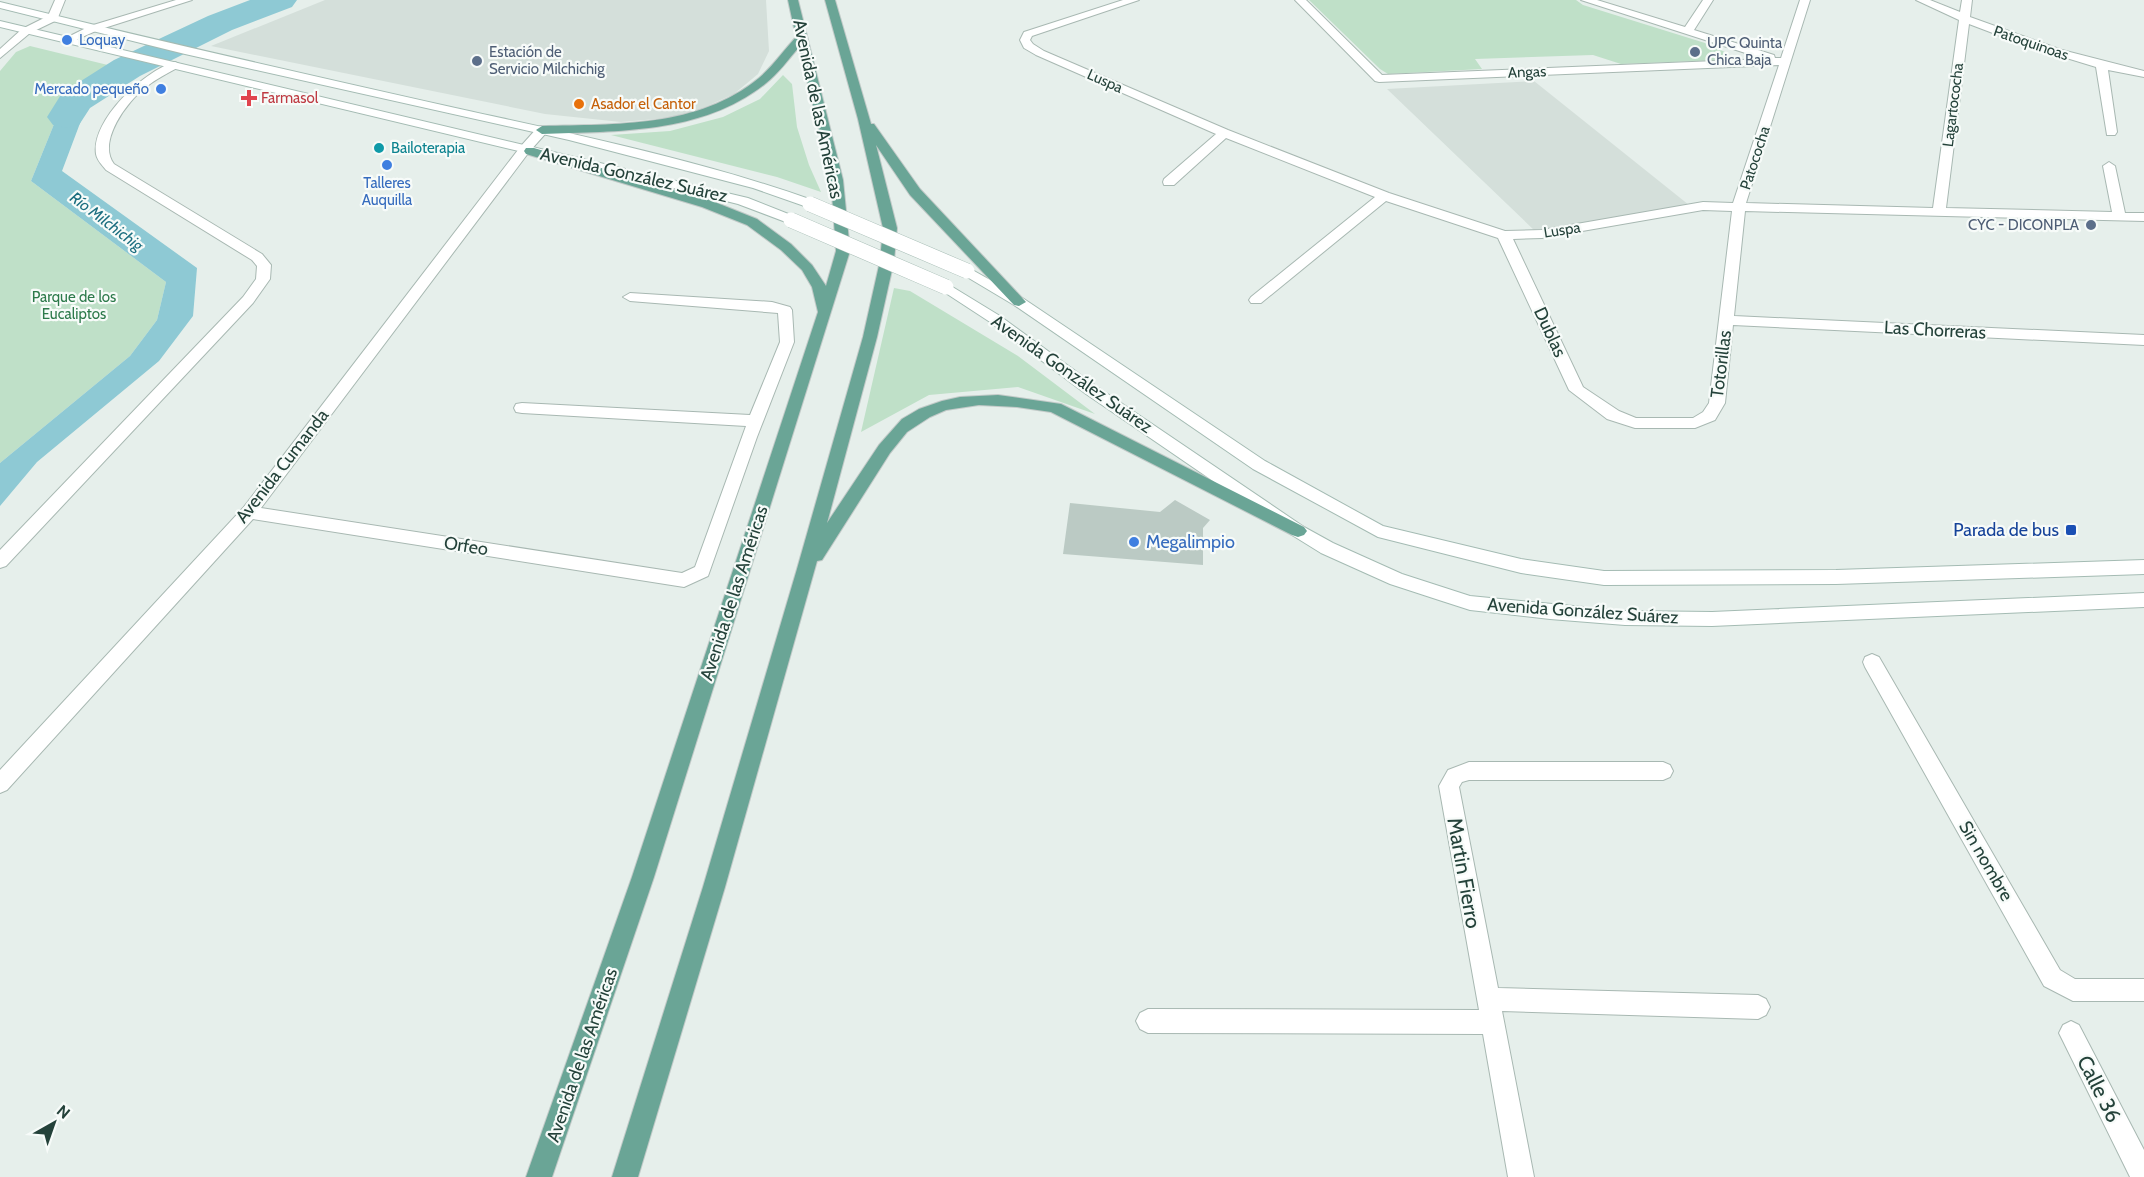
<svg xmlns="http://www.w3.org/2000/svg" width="2144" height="1177" font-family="Cabin,sans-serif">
	<rect width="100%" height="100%" fill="#e6efeb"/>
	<path fill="#d4dfda" d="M325,0H766L769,51L758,74L734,94L705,107L668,118L621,122L545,114L211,46Z
		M1534,81L1689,205L1535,231L1387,89Z"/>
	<path fill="#bfe0c8" d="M1309,0H1576L1583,5L1705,43L1727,53L1729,58L1723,60L1621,64L1593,55L1475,59L1482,69L1388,74L1380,69Z
		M30,46L116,67L63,102L31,181L166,282L157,320L130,356L0,463V71L16,52Z
		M783,75L792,84L797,127L809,165L821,192L777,177L611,135L670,131L723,117L760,99Z
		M894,288L910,291L1018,356L1095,414L1018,387L929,395L861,432Z"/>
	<path fill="#8ec9d4" d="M116,67L137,71L88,102L62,171L197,268L193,316L159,361L37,462L0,506V463L130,356L157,320L166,282L31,181L63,102Z"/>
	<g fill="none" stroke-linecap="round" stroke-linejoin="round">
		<path fill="#8ec9d4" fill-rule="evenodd" d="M250,0H297L292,7L232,30L140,76L90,108L79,125L66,128L53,125L47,117L62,93L114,60L208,16Z"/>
	</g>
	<path fill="#bbcac4" d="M1175,500L1210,520L1203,528V565L1063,554L1070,503L1160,512Z"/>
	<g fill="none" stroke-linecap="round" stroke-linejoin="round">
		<defs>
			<path id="street" d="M55,0H65L57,20L30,33L0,58V49L22,29L48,16Z
				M176,0H192L98,30L71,42H63L62,40L90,26Z
				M1123,0H1139L1032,36L1030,40L1033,44L1044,51L1228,130L1389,193L1505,231L1542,230L1703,202L1733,203L1779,65L1379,82L1375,81L1295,0H1306L1382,75L1764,59L1581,0H1597L1685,27L1703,0H1713L1694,30L1774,55L1775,58H1781L1800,0H1810L1746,203L1933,208L1959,20L1916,0H1930L1960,12L1962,0H1972L1970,17L2062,50L2144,71V77L2108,70L2117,132L2115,135H2107L2096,67L2027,46L1969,24L1946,208L2112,212L2103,166L2109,162L2115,166L2125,213H2144V221L1745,211L1734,316L2144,335V345L1733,325L1725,403L1715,420L1695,428H1635L1607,419L1569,390L1498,238L1386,201L1261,303H1251L1249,300L1251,297L1375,197L1226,138L1174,185H1164L1163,182L1164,179L1216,134L1036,55L1024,48L1020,40L1024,32ZM1703,210L1732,211L1709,403L1703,412L1693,418H1636L1619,411L1583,387L1513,239L1542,238Z
				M175,62L181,65L179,67C168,73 156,79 146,87C127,101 97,142 114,164L262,254L271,265L270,279L253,303L6,566L0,568V550L243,297L256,279L257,266L252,260L106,170C102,165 97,160 96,154C91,120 145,70 175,62Z
				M542,126L546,127V133L529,152L261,508L682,573L695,567L746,426L522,413L516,412L514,408L516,404L522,403L750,415L780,342L778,313L630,301L623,297L630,293L772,302L790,307L792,310L794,342L757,437L708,576L684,587L253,519L7,790L0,793V770L243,508L521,146L538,127Z
				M1872,654L1879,657L2060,970L2075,979H2144V1001H2073L2044,986L1865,667L1863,662L1865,657Z
				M1469,762H1663L1670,765L1673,771L1670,777L1663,780H1469L1462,782L1459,787L1498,988L1758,995L1766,999L1770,1007L1766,1015L1758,1019L1502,1011L1534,1177H1508L1483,1034L1148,1033L1140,1029L1136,1021L1140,1013L1148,1009L1479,1010L1439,786L1448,770Z
				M2071,1021L2079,1025L2144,1150V1177H2130L2063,1041L2059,1033L2063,1025Z"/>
			<path id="secondary" d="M0,2C150,39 300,73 451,107C572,134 697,159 815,201L817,204L810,208L753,188L569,140L185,54L0,8Z
				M0,21L748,198L796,217L798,220L791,224L738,204L682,190L0,27Z
				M967,267L1024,299L1265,461L1383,526L1521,559L1604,571L1836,570L2144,560V574L1836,584L1604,585L1521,573L1378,537L1253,469L1014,305L962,274L960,271L962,268Z
				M946,283L1000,316L1096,386L1304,527L1333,543L1402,574L1470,596L1625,611L1712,612L2144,593V607L1712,626L1625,625L1550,619L1470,610L1439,600L1390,584L1321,553L1292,535L1086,394L990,322L941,290L939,287Z"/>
			<path id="primary" d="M788,0H798L843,180L850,251L654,877L552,1177H526L632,877L818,312L812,287L802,270L781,250L747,225L702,207L526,154L524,151L526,148H534L712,201L757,219L791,244L812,265L826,286L836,251L831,180L799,47C788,60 778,74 765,84C702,134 619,131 542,134L536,130L542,126C616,124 698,128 759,78C773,66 784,50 796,37Z
				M825,0H835L871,124H874L920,189L1026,302L1019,306L1014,305L910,195L876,145L897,228L894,261L877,337L827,523L879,445L902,419L919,409L942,401L960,397L998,395L1061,404L1304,527L1307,531L1304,535L1298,537L1292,535L1051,412L1017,407L979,405L946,410L930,417L907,432L890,453L822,560L817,561L725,887L638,1177H612L703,887L797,569L863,337L880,261L883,228L858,119Z"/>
		</defs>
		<use href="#street" stroke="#a8b8b2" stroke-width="2"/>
		<use href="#secondary" stroke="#a4bbb3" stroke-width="2"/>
		<use href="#primary" stroke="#c2cac8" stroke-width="2"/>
		<use href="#street" fill="#fff" fill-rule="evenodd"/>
		<use href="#secondary" fill="#fff" fill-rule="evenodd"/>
		<use href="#primary" fill="#6aa596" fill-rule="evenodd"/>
		<defs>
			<path id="secondary-bridge-far1" d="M810,204L813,205"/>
			<path id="secondary-bridge" d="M810,204L967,271
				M791,220L946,287"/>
		</defs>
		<use href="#secondary-bridge-far1" stroke="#a4bbb3" stroke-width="14" stroke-linecap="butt"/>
		<use href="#secondary-bridge" stroke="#a4bbb3" stroke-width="16" stroke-linecap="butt"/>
		<use href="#secondary-bridge-far1" stroke="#fff" stroke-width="12"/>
		<use href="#secondary-bridge" stroke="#fff" stroke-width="15"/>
	</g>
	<g fill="#3f7fe0" stroke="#f7fbf9" stroke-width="2">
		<circle cx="67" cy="40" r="6"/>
		<circle cx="161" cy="89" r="6"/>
		<circle cx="387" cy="165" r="6"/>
		<circle cx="1134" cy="542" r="6"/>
	</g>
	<g fill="#5c6f8a" stroke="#f7fbf9" stroke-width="2">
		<circle cx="1695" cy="52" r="6"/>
		<circle cx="477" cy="61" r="6"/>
		<circle cx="2091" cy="225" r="6"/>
	</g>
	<path fill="#e0444e" stroke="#f7fbf9" stroke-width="2" d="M246 89h6v6h6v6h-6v6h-6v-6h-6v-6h6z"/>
	<circle fill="#e8710a" stroke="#f7fbf9" stroke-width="2" cx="579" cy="104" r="6"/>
	<circle fill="#0f9aa8" stroke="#f7fbf9" stroke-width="2" cx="379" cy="148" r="6"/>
	<rect fill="#1a4fb4" stroke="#f7fbf9" stroke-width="2" x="2065" y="524" width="12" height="12" rx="3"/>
	<g text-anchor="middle" stroke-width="4.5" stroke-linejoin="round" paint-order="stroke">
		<g font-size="15" fill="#366cbe" stroke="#f7fbf9" text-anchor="start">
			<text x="79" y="45">Loquay</text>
			<text x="149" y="94" text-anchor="end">Mercado pequeño</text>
			<text x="387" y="188" text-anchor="middle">Talleres<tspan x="387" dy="17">Auquilla</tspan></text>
		</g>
		<g font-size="15" fill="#4e5e75" stroke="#f7fbf9" text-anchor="start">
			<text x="1707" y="48">UPC Quinta<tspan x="1707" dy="17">Chica Baja</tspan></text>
			<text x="489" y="57">Estación de<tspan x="489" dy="17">Servicio Milchichig</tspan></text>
			<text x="2079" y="230" text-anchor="end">CYC - DICONPLA</text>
		</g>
		<g font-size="15" fill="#24423a" stroke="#f7fbf9">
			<text transform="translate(2031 43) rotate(19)" y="5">Patoquinoas</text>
			<text transform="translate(1527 72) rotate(-2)" y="5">Angas</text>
			<text transform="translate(1105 81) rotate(24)" y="5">Luspa</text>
			<text transform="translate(1953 105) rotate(-83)" y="5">Lagartococha</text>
			<text transform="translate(1755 158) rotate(-72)" y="5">Patococha</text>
			<text transform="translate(1562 230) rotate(-9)" y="5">Luspa</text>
		</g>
		<g font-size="15" fill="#be3a42" stroke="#f7fbf9" text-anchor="start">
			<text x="261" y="103">Farmasol</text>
		</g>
		<g font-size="15" fill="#c56008" stroke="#f7fbf9" text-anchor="start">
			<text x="591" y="109">Asador el Cantor</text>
		</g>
		<g font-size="15" fill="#0d838f" stroke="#f7fbf9" text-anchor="start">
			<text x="391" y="153">Bailoterapia</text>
		</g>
		<g font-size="15" fill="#2d7a4b" stroke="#f7fbf9">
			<text x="74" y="302">Parque de los<tspan x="74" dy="17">Eucaliptos</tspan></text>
		</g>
		<g font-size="16" font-style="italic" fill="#1c6f80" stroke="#f7fbf9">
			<text transform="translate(107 221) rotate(37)" y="6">Río Milchichig</text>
		</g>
		<g font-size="18" fill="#24423a" stroke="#f7fbf9">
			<text transform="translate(818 109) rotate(78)" y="6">Avenida de las Américas</text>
			<text transform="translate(634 175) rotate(13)" y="6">Avenida González Suárez</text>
			<text transform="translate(1935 330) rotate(3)" y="6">Las Chorreras</text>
			<text transform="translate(1550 332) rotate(65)" y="6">Dublas</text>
			<text transform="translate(1721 364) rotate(-83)" y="6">Totorillas</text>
			<text transform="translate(1072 374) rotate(35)" y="6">Avenida González Suárez</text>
			<text transform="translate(282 466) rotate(-52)" y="6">Avenida Cumanda</text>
			<text transform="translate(466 546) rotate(9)" y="6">Orfeo</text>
			<text transform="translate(734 593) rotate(-72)" y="6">Avenida de las Américas</text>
			<text transform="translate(1583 611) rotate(4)" y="6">Avenida González Suárez</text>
			<text transform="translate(1986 861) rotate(60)" y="6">Sin nombre</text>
			<text transform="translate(582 1055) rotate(-71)" y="6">Avenida de las Américas</text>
		</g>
		<g font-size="18" fill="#164399" stroke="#f7fbf9" text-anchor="end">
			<text x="2059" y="536">Parada de bus</text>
		</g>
		<g font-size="18" fill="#366cbe" stroke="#f7fbf9" text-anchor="start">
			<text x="1146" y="548">Megalimpio</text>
		</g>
		<g font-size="21" fill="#24423a" stroke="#f7fbf9">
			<text transform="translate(1464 873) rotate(80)" y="7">Martin Fierro</text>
			<text transform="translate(2099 1089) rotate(63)" y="7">Calle 36</text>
		</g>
	</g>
	<g transform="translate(54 1123) rotate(40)" stroke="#f7fbf9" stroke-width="4.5" paint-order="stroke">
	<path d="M0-4.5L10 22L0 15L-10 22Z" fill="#24423a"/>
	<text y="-9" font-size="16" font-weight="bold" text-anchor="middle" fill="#24423a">N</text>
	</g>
</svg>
